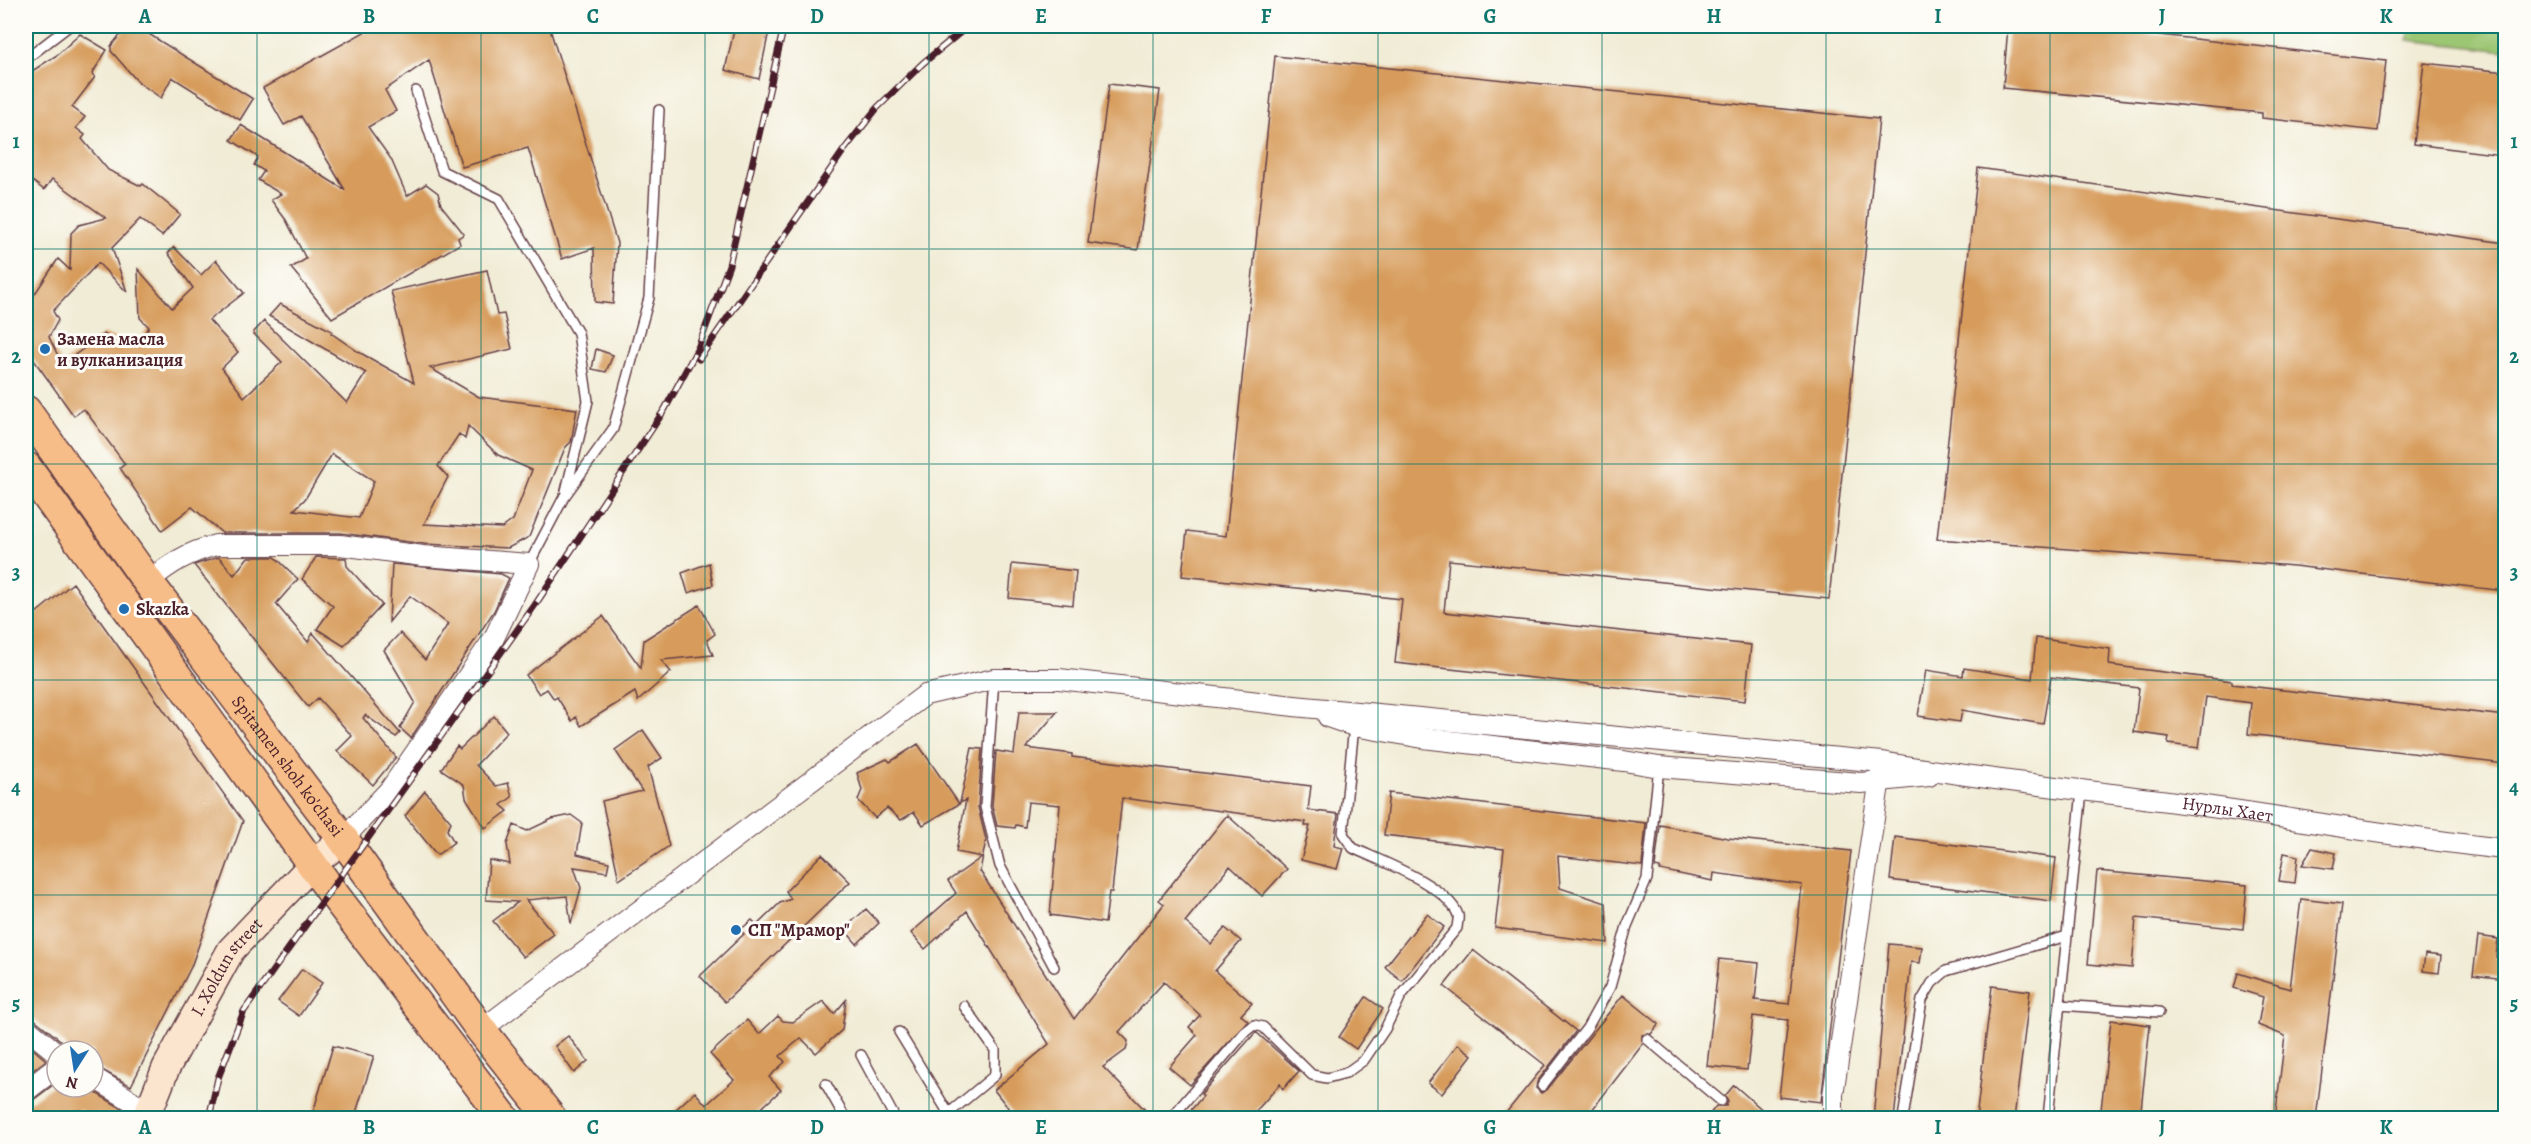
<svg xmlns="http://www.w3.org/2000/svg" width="2531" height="1144" font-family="Alegreya,serif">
	<rect width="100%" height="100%" fill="#fdfcf7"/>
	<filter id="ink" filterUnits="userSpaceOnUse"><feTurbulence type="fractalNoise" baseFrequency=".0167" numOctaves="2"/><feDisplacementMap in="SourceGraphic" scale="12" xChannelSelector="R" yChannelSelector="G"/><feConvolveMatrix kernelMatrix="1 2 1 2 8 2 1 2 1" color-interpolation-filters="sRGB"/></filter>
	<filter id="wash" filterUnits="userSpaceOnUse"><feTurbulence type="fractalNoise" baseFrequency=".008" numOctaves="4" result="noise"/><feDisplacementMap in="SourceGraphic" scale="24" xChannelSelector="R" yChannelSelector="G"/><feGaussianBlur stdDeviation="1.35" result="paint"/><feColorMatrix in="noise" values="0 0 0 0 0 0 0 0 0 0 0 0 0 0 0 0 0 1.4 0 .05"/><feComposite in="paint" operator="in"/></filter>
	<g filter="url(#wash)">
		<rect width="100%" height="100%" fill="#f1ecd6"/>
		<path fill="#9bc672" stroke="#72724e" stroke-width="1.5" d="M2410,26H2505V51L2408,40Z"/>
		<g id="blocks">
			<path fill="#d79c5b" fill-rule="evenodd" d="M127,26H136L253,99L240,120L172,77L161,98L138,82L111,51V46Z
				M375,26H549L617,243L613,304L595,302L594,248L562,259L528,148L462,167L429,60L385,90L396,111L368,127L391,159L407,196L426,184L438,193L441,205L464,234L458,238L460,244L332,318L291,268L306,259L286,220L271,200L281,194L258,180L264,171L254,165L258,157L231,140L241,125L345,190L301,116L284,125L263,88Z
				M735,26H770L759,79L725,70Z
				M2008,26H2082L2386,61L2378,131L2262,118V113L2003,88Z
				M80,34L107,50L92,74L95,77L72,107L85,117L76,128L85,135L82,139L108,170L141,186L143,184L180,214L162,236L140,219L112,248L127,292L98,263L53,311L58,320L49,337L62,364L104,334L135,346L149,327L140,318L138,269L172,308L193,288L168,253L174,247L201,275L216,260L244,293L209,320L238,352L222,368L244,397L282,362L253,333L264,321L347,403L366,373L269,316L280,304L332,331L331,333L357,351L414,383L391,291L487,270L497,315L504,314L512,349L430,368L479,397L577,409L571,442L565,448L529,537L508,548L424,544L340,533H222L192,507L162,530L120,468L125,464L84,409L74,416L26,349V307L58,259L70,270L71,233L79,225L106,218L52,179L44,190L26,176V75L57,55ZM468,426L498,455L532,470L513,520L502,528L424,524L448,477L438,466L459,434L465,439ZM332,454L374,481L359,518L294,510L305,499Z
				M1275,56L1879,119L1829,599L1449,560L1444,612L1751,645L1745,701L1395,663L1402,599L1182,576L1187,531L1226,536Z
				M2424,63L2505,72V124L2502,155L2414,144Z
				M1109,84L1160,90L1138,250L1088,243Z
				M1978,168L2505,243V591L2294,566L1937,539Z
				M596,349L613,355L606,372L592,369Z
				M219,557L234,575L248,557H275L298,579L276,604L308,642L313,633L400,733L396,737L365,715L363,718L396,757L373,785L337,751L352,736L318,698L308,707L194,565Z
				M316,557L346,558L347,566L382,605L344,646L317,629L333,606L302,579Z
				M709,563L713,585L688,593L682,573Z
				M392,564L501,574L509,578L494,611L411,738L400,728L415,702L384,650L400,633L425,660L448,624L410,596L389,622Z
				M1012,564L1076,571L1073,605L1009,598Z
				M73,583L243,821L191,967L131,1086L93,1065V1051H69L65,1044L34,1019L26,1016V621Z
				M699,605L715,634L707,640L713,655L661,660L671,672L638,701L635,692L581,726L576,717L572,721L557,697L554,699L547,689L539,694L526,675L603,616L641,668L644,640Z
				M2036,638L2110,649L2109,665L2232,681V684L2505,716V764L2248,734L2251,703L2206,697L2199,748L2168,744L2169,737L2134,732L2139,688L2051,677L2043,724L1962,710L1960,722L1918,716L1926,670L1963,676L1964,668L2032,679Z
				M1019,712H1057L1026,748L1072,754V757L1311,786L1308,810L1338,814L1334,846L1343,848L1337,869L1301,860L1310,826H1305L1306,822L1122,798L1112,892H1109L1105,923L1050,915L1060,805L1028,802L1025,827L1016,825L1015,828L997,826L992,806L996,751L1014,754Z
				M494,716L507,732L476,765L496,786L508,783L512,797L501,805L508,811L485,828L466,798L464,785L441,769L457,746L460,749Z
				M643,730L662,758L648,767L669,846L619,880L602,801L642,791L615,750Z
				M918,744L959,804L923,825L914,812L901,820L887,808L875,818L858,800L862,790L857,773L887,759L890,762Z
				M972,748L982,749L978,807L986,840L980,871L1074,1019L1164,904L1159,900L1227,815L1287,869L1262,896L1230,866L1185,922L1211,944L1225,928L1241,941L1215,971L1252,1003L1241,1015L1248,1021L1190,1085L1169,1067L1197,1035L1189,1027L1200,1015L1164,982L1119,1032L1128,1041L1126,1050L1103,1067L1154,1119H1017L994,1090L1049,1044L967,911L925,949L911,933L956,893L948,881L982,857L956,852L966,800L960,803Z
				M425,791L451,822L447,830L454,842L437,855L405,816Z
				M1389,793L1646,823L1642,866L1558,856L1560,888L1606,903L1608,943L1495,928L1504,849L1384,835Z
				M571,815L582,823L577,854L609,862L607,872L574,867L581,888L571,924L567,896L526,900L554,934L523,957L493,921L518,902L486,900L489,860L510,864L507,844L514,825L527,831L552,819Z
				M1660,825L1728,838L1851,851L1821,1102L1779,1097L1788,1020L1753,1016L1747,1070L1707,1066L1719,959L1759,963L1755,1000L1789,1004L1802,885L1714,873L1713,881L1660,870V868L1655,867Z
				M1895,837L2056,858L2051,901L1890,880Z
				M2312,848L2336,853L2333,869L2302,865Z
				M2284,853L2298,856L2295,883L2279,881Z
				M822,854L850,882L725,1002L700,976L744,934L740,930L752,920L757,925L780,903L791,899L786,891Z
				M2097,871L2247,885L2243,929L2136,918L2132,968L2088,964Z
				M2301,899L2342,904L2316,1119H2275L2285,1036L2258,1025L2263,997L2234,988L2238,973L2290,989Z
				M866,909L879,923L857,944L844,929Z
				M1427,914L1444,927L1402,981L1385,967Z
				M2478,936L2498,939L2496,957L2505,958V979L2473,975Z
				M1889,944L1922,947L1920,963L1911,962L1894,1119H1873Z
				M1473,950L1576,1031L1537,1082L1536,1088L1541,1093L1547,1090L1623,995L1659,1024L1651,1034L1642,1035L1643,1044L1585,1119H1501L1545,1065L1444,986Z
				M2425,954L2441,956L2439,973L2423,971Z
				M302,969L322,983L299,1016L278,1001Z
				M1992,986L2030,991L2014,1119H1976Z
				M1366,997L1383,1009L1356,1049L1339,1037Z
				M846,1000L842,1030L816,1053L801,1038L780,1056L785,1062L769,1077L781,1090L750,1119H665L695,1092L706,1105L734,1080L710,1054L747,1020L759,1034L778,1016L783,1021L793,1022L823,1001L834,1014Z
				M2111,1020L2150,1025L2140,1119H2100Z
				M1256,1032L1299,1071L1283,1089L1280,1084L1249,1119H1183L1203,1096L1201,1094Z
				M568,1036L588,1061L574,1073L555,1046Z
				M26,1043L46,1060L26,1076Z
				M1458,1044L1472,1055L1442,1094L1428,1083Z
				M333,1046L374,1056L354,1119H311Z
				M57,1082V1087H86L123,1109L121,1119H91L80,1110L66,1119H26V1103L33,1100Z
				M1734,1085L1773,1119H1706L1716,1106H1726L1728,1102L1725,1096Z"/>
		</g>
	</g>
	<g filter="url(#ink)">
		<use href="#blocks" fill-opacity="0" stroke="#633e45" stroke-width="1.5"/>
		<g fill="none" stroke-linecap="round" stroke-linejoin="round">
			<defs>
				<path id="lane" d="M26,59L69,26
					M416,91L442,171L499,199L578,333L588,401L566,491
					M529,564L564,497L613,429L649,298L659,110
					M994,679L985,807L1000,866L1054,967
					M2060,1005L2159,1012
					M899,1032L949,1114
					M1647,1039L1721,1101
					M861,1055L895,1118
					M826,1084L845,1118
					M1542,1086L1587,1028L1610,987L1627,926L1647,879L1659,767
					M943,1118L995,1075V1050L964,1006
					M1171,1118L1245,1032L1254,1025L1263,1027L1312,1075L1327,1078L1346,1073L1364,1060L1385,1029L1401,996L1457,928C1457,924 1459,919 1458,915C1447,885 1380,861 1353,848L1343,834L1354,726
					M1903,1118L1922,1000L1932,983L1946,971L2067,936
					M2048,1118L2082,791"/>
				<g id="street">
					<path d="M148,582C169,564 189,552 216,545H340L423,556L529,564L494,638L391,788L343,839"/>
					<path d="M1328,717L1354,726L1423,738L1624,761L1659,767L1861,783L1929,776"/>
					<path d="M26,1028L57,1053"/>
					<path id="s1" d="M481,1030L925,695L994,679H1059L1294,706L1882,762C1971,778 2061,787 2151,799C2270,813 2387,837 2506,849"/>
					<path d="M93,1077L148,1111"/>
					<path d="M26,1091L57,1067"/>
					<path d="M1833,1118V1095L1881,771"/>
				</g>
				<g id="secondary">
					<path id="s2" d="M146,1118L166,1068L231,950L312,865L343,839"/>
				</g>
				<g id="primary">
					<path id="s3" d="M26,411L148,582L343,839L481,1030L551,1118"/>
					<path d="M26,467L332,892L504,1118"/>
				</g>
			</defs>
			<use href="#lane" stroke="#633e45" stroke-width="12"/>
			<use href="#street" stroke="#633e45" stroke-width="22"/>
			<use href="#secondary" stroke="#633e45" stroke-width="30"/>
			<use href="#primary" stroke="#633e45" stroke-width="33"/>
			<use href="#lane" stroke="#fff" stroke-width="9"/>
			<use href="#street" stroke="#fff" stroke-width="20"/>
			<use href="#secondary" stroke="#fce5cf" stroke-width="27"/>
			<use href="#primary" stroke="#f7bd88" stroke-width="30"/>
			<defs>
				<path id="rail" d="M699,359L844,150L877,108L923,63L968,26
					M209,1118L218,1078L244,1011L535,605L665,409L698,348L729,265L784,26"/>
			</defs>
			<use href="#rail" stroke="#4a1f2b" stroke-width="7"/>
			<use href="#rail" stroke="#fdfcf7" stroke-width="4.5" stroke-dasharray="14" stroke-linecap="butt"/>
		</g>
	</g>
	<path fill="none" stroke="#0f766e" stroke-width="1.5" stroke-opacity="0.55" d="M257,26V1118M481,26V1118M705,26V1118M929,26V1118M1153,26V1118M1378,26V1118M1602,26V1118M1826,26V1118M2050,26V1118M2274,26V1118M26,249H2506M26,464H2506M26,680H2506M26,895H2506"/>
	<g fill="#1f6fb2" stroke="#fdfcf7" stroke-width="2">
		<circle cx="45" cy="349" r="6"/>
		<circle cx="124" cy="609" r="6"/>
		<circle cx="736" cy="930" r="6"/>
	</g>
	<g text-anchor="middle" stroke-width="6" stroke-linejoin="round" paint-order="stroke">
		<g font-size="18" font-weight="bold" fill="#4a1f2b" stroke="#fdfcf7" text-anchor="start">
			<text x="57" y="345">Замена масла<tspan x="57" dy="21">и вулканизация</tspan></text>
			<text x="136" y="615">Skazka</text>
			<text x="748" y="936">СП "Мрамор"</text>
		</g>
		<g font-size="18" fill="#4a1f2b" stroke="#fdfcf7">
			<text dy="6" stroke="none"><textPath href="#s3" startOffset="441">Spitamen shoh ko'chasi</textPath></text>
			<text dy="6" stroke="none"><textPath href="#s1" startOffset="1868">Нурлы Хает</textPath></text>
			<text dy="6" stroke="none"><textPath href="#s2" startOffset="172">I. Xoldun street</textPath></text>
		</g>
	</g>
	<rect width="2531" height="1144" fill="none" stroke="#fdfcf7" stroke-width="66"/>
	<g transform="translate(75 1069) rotate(192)"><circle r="28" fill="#fdfcf7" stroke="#b5a4a5" stroke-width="1.5"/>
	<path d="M0-4.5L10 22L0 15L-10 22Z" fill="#1f6fb2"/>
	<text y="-9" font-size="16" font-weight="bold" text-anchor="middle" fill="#4a1f2b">N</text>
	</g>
	<rect x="33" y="33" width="2465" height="1078" fill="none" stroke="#0f766e" stroke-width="2"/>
	<g font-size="20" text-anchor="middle" font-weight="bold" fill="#0f766e">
		<text x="145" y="23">A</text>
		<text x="369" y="23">B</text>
		<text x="593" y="23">C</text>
		<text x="817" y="23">D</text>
		<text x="1041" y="23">E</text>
		<text x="1266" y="23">F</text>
		<text x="1490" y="23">G</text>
		<text x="1714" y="23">H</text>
		<text x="1938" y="23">I</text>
		<text x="2162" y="23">J</text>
		<text x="2386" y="23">K</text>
		<text x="16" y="148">1</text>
		<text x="2514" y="148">1</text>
		<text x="16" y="363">2</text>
		<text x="2514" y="363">2</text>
		<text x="16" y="579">3</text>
		<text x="2514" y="579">3</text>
		<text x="16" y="794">4</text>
		<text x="2514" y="794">4</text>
		<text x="16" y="1010">5</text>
		<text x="2514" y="1010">5</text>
		<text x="145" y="1134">A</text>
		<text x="369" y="1134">B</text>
		<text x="593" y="1134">C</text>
		<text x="817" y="1134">D</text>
		<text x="1041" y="1134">E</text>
		<text x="1266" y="1134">F</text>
		<text x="1490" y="1134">G</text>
		<text x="1714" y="1134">H</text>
		<text x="1938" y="1134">I</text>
		<text x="2162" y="1134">J</text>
		<text x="2386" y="1134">K</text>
	</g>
</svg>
